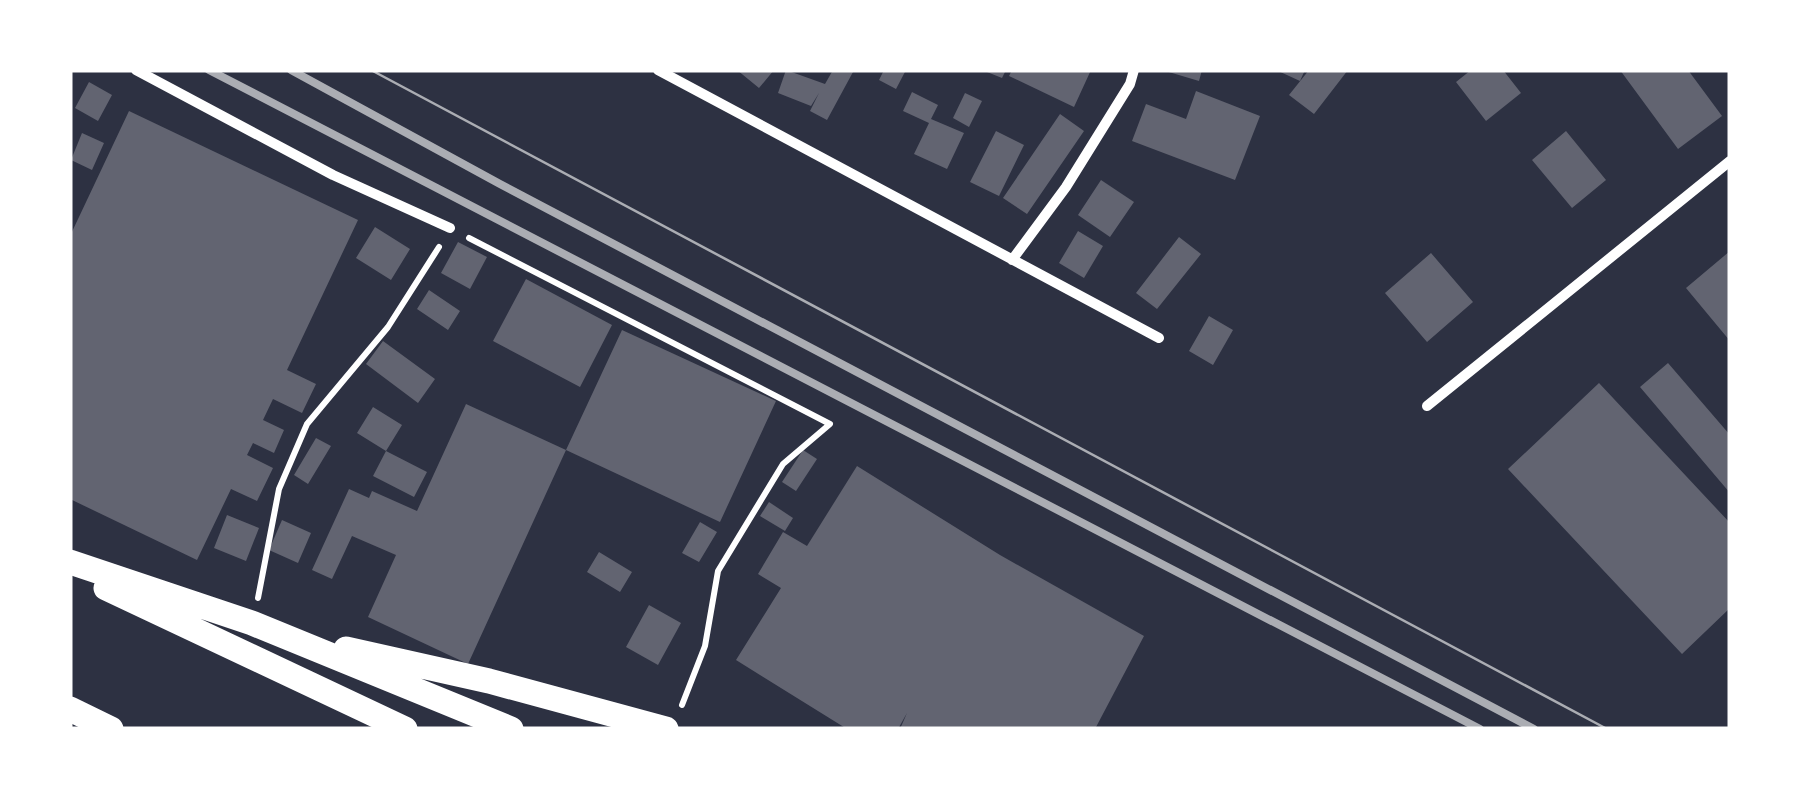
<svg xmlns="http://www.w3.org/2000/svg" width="1800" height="799" font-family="'Open Sans',sans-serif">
	<rect width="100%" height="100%" fill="#2d3142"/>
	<path fill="#626471" d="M737,70H774L759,88Z
		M786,70L825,84L833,70L853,72L827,120L810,111L819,93L811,106L778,93Z
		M884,70H906L896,89L879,80Z
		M982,70H1006L1002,78Z
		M1012,70H1091L1074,107L1009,76Z
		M1162,70H1202L1199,81Z
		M1276,70H1305L1300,81Z
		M1309,70H1348L1314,114L1289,95Z
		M1471,70H1503L1521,93L1486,121L1456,82Z
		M1620,70H1688L1722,116L1678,149Z
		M89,82L112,95L98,121L75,108Z
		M1196,91L1260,116L1235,180L1132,141L1146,104L1186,119Z
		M912,92L938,105L931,119L964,133L947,169L914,154L929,123L903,111Z
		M965,93L982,101L969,127L953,118Z
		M129,111L358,220L287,370L316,384L302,413L273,399L263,420L284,430L274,453L253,443L247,455L273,468L257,501L231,489L197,560L70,499V236Z
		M1060,114L1084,131L1027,214L1003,198Z
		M996,131L1024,145L999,196L970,182Z
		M1566,131L1606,180L1572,208L1532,160Z
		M82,133L104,143L92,170L71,160Z
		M1101,180L1134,202L1110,237L1078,215Z
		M375,227L410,249L391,280L356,258Z
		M1078,231L1103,246L1084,278L1059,263Z
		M1179,237L1201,254L1157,309L1136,293Z
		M458,242L487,257L470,289L441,273Z
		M1730,251V341L1686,288Z
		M1431,253L1473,302L1427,342L1385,293Z
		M526,279L612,325L580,387L493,341Z
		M429,290L460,311L448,330L417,309Z
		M1209,316L1233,330L1213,365L1189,351Z
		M622,330L776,401L720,522L566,450Z
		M383,341L435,379L418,403L366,364Z
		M1668,363L1730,435V493L1640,387Z
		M1599,383L1730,523V608L1682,654L1508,469Z
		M466,404L566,450L468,664L368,617L396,555L352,536L332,579L312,570L349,489L369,498L372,491L417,511Z
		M373,407L402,425L386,451L427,472L414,497L373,476L386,451L357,433Z
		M316,438L331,446L308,484L294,475Z
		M803,450L817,459L796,491L782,482Z
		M857,466L1000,555L1144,636L1095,729H900L907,713L898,729H847L736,660L781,588L758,574L783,532L807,546Z
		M769,502L793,518L785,531L760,516Z
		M227,515L259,528L246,561L214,548Z
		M282,520L311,533L298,563L269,550Z
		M700,522L717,532L699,562L682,553Z
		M599,552L632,572L620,592L587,572Z
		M649,605L681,623L658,665L626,647Z"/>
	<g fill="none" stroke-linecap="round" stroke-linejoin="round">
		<path stroke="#fff" stroke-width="6" d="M469,238L830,424L783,464L718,571L705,646L682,705
			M258,598L279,489L307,424L388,327L439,247"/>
		<path stroke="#fff" stroke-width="10" d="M136,70L333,175L450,228
			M658,70L1159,338
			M1012,260L1066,187L1130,84L1134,70
			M1427,406L1730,161"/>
		<path stroke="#fff" stroke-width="25" d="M70,562L252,623L511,729
			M106,588L405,729
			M346,649L489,681L666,729
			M70,709L111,729"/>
		<path stroke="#abadb3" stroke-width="2.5" d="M371,70L1607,729"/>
		<path stroke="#abadb3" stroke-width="8" d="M209,70L1480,729
			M291,70L500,184L1534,729"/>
	</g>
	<rect width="1800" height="799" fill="none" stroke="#ffffff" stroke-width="145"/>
</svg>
